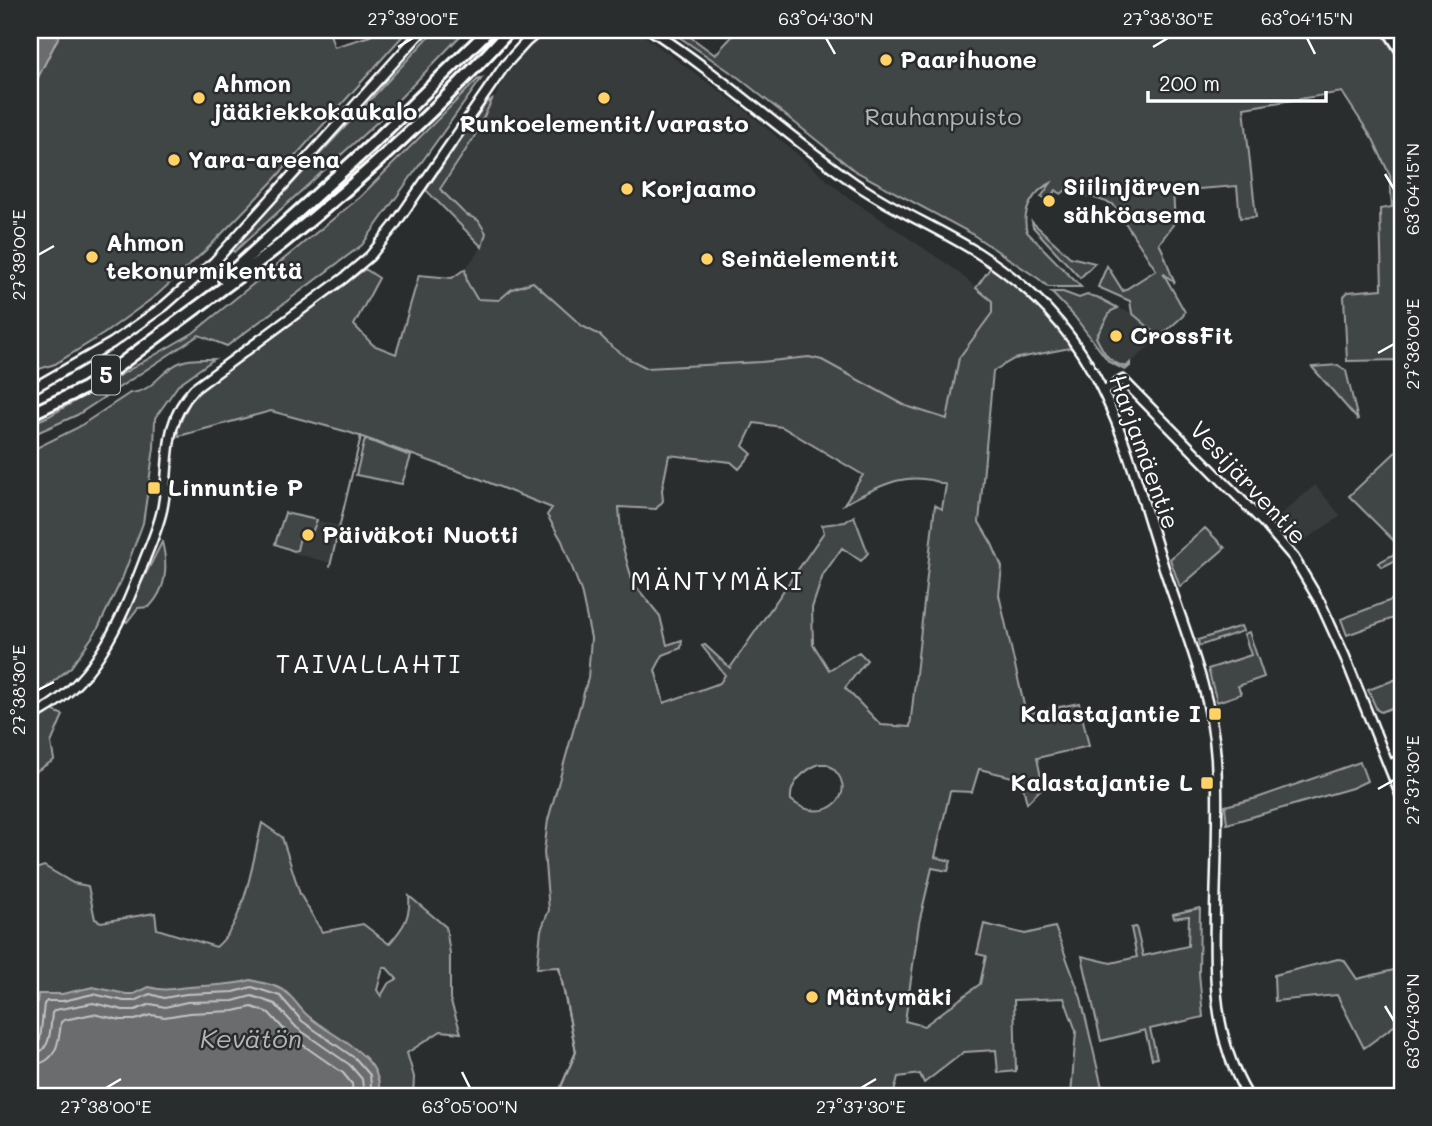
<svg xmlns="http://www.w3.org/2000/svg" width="1432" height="1126" font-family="Mali,sans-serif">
	<rect width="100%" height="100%" fill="#2a2d2e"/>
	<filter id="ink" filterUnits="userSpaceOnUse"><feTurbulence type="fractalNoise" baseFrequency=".0143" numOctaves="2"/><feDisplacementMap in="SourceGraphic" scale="14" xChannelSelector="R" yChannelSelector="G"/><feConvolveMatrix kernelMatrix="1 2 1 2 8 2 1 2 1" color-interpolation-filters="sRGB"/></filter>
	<g filter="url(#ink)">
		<path fill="#373a3b" d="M557,30H636L744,109L845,195L953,268L992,301V313L959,358L947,419L906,406L809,357L761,362L647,368L629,359L611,346L600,335L582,326L533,282L512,289L499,301L477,300L467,282L465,269L482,247L486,233L478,220L465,214L440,190L473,139L507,74L533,42L543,33Z
			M1118,308L1132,313L1160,337L1126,367L1114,363L1107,358L1096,337L1111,311Z
			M1315,485L1341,516L1297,545L1278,524L1279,516Z
			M285,513L340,526L331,563L297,554L275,544Z"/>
		<path fill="#414445" stroke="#a0a2a2" stroke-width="2" fill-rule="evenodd" d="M62,30H329L334,47L370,36L376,30H408L272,182L206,250L157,295L105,333L55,364L30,372V93Z
			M435,30H466L375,124L234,252L232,249Z
			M669,30H681L715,55L738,30H1380L1402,64V379L1400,360L1347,361L1344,296L1348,292L1382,289L1380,209L1392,207L1390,176L1374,141L1342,92L1244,108L1256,217L1240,218L1237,186L1173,191L1175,222L1159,244C1164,250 1169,272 1175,283L1163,273L1185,312L1183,316L1160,337L1132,313L1130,301L1098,287L1107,266L1123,291L1156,270L1113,204L1067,189L1061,194L1056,190L1048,199L1041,197L1051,183C1033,191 1021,212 1027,232L1081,287H1048L1039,279L969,232L855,171L739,78Z
			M482,78L362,245L227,346L199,335L77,415L30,436V424L49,416L193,333L360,197L477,80Z
			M492,100L473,139L440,189L465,214L478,220L486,233L482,247L426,190L486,103Z
			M1032,222L1070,257L1095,263L1080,278L1033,227Z
			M993,264L1068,334L1070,348L1014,359L993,371L979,522L992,544L1002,567L999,595L1026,714L1079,703L1089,746L1037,758L1043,787L1027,803L1021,779L979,769L972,792L950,791L935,857L951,861L948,871L932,868L919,923L905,1021L924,1026L980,984L986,956L977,954L984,924L1025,934L1055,927L1081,998L1104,1096H1071L1076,1031L1064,998L1014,1000L1016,1071L998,1073L996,1050L964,1052L924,1083L920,1074L898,1077L893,1096H557L576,1052L559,967L537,968L541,930L549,910L544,852L548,820L588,678L591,638L581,591L562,541L547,515L552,508L475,477L348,432L271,411L179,436L177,429L190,402L200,391L365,269L379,278L354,325L373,345L396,354L419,275L452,278L465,269L467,282L477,299L499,300L512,289L533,282L582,326L600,335L611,346L629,359L647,368L761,362L809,357L822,360L906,406L947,419L959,358L992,313V301L976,288ZM754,423L782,427L863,475L844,504C878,487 908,468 946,485L942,509L935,505L910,727L881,725L845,688L867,660L859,652L829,670L813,644L812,608L823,575L842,548L861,561L868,553L854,516L845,522L822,525L824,532L730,668L705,645L702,646L725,675L720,683L664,703L655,670L663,655L681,648L682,640L667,645L660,616L633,583L622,544L619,507L656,509L663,501L662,490L669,455L731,462L739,469L752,454L743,446ZM819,764H827C865,789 826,830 791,800C789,783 805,770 819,764Z
			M1051,292H1063L1079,298L1087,295L1097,297L1118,308L1111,311L1096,337C1104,353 1108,362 1126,367L1130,363V366L1125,370L1109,362L1074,316Z
			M214,359L179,384L155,418L154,448L143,523L122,579L97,630L71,667L30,701V465L32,457H30V451L77,428L130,393C154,392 160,370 181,362C189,358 204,359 214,359Z
			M1338,365L1346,371L1358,420L1312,367Z
			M365,439L411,456L402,484L356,475Z
			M1402,446V570L1396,560L1382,567L1378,563L1394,554L1396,543L1349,496Z
			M285,513L317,520L311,535L301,533L297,550L294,551L275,544Z
			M1205,528L1225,548L1180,587L1170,559Z
			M162,542C168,565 167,589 149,607L138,608L127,622L123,619Z
			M1402,596V615L1347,635L1341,619Z
			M1241,626L1243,631L1199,646L1198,640Z
			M1249,632L1264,677L1238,686L1241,694L1217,702L1208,669L1251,655L1244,634Z
			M1402,677V704L1381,712L1377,710L1368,690Z
			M52,710L63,715L51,743L54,760L30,775V720Z
			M1360,762L1367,781L1352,788L1227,824L1225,806L1257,798Z
			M262,823L282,837L300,894L322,932L363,924L389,944C403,928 411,917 409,896L446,927L450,954V999L461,1033L441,1031L407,1053L414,1077L413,1096H30V871L44,866L73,883L88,886L95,919L101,922L155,913L157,929L216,947C245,924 253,859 262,823ZM383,968H387L397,979L388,984L381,996L377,990Z
			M1200,908L1199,973L1203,1017L1150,1029L1157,1058L1152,1059L1145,1030L1101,1041L1082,956L1111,963L1137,957L1131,928L1136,927L1143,956L1188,946L1189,916L1174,918L1173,914Z
			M1338,959L1344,960L1357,979L1402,968V1020L1364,1048L1337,995L1275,1001L1274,975Z"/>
		<path fill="#6a6c6d" stroke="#a6a7a7" stroke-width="2" d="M30,30H62L30,93Z
			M251,980C261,983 274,984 283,990C292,995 298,1007 306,1014C331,1038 385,1053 379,1096H32L31,1057L38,994H62L93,987L126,994H134L149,987C166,992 172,988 189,987C210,985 230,986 251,980Z"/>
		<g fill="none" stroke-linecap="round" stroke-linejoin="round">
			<path stroke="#c3c4c5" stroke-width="2" d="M30,1046L36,1045L40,1040L44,1004L47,1001H63L93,994L124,1001H134L150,994L164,998L186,994L234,992L252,987L280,996L302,1021L356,1059L370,1075L372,1096
				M30,1055C52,1053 50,1030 52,1013L55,1010L93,1003L123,1010H135L151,1004L165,1007L187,1002L233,1001L252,996L275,1004L297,1028L350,1065L362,1079L364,1096
				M30,1065C56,1064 59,1044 61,1022L64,1020L93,1014L121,1020H135L151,1015L165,1017L189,1013L234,1011L252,1007L269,1013L290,1036L343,1073L352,1084L353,1096"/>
			<path stroke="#a6a7a7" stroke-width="2" d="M330,566L361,436
				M557,1096L576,1052L559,967"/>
			<defs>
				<path id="secondary" d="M651,30C720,75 780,130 846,177C887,207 935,226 978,253C1105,334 1121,434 1164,568C1184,629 1212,693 1216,759C1219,809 1216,860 1215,911C1214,976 1213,1038 1248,1096
					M30,390L112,343L164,306L214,262L423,30
					M1104,390L1123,380L1264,523L1294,558L1320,602L1345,657L1402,799
					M30,717C93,689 121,621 144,561C151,543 160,524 163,505C171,462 161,424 194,389L344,278L370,256L394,226L505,65L526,42L540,30
					M1389,765L1402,759"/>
				<path id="primary" d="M1388,30L1402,52"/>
				<path id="highway" d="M224,279L369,147L489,30
					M30,414L85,388L113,370C169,327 228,286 284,242C364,177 441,106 510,30"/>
			</defs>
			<use href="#secondary" stroke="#fff" stroke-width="13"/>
			<use href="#primary" stroke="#fff" stroke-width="14"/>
			<use href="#highway" stroke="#fff" stroke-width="16"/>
			<use href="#secondary" stroke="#2a2d2e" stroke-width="8"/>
			<use href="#primary" stroke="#2a2d2e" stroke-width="9"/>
			<use href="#highway" stroke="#2a2d2e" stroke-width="10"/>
		</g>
	</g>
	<path fill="none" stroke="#fff" stroke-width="2.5" d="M826,38L835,54M1307,38L1315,54M398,47L413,38M1153,47L1168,38M1385,174L1394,189M38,255L54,246M1378,353L1394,344M38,690L54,682M1378,789L1394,780M1385,1006L1394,1021M462,1072L470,1088M106,1088L121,1079M861,1088L876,1079"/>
	<g fill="#ffd166" stroke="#2a2d2e" stroke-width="2.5">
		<circle cx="886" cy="60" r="7"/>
		<circle cx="199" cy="98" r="7"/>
		<circle cx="604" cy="98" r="7"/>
		<circle cx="174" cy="160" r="7"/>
		<circle cx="627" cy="189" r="7"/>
		<circle cx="1049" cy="201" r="7"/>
		<circle cx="92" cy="257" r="7"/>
		<circle cx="707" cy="259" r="7"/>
		<circle cx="1116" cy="336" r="7"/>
		<rect x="147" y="481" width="14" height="14" rx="3.5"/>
		<circle cx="308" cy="535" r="7"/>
		<rect x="1208" y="707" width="14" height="14" rx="3.5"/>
		<rect x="1200" y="776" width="14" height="14" rx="3.5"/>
		<circle cx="812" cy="997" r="7"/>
	</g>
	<g text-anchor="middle" stroke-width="5" stroke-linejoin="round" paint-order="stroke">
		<rect fill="#2a2d2e" stroke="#bfc0c0" stroke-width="2" x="92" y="355.5" width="28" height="39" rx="5"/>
		<g font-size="23" font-weight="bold" fill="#fff">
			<text x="106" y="383">5</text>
		</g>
		<g font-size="24" font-weight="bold" fill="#fff" stroke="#2a2d2e" text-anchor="start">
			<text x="900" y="68">Paarihuone</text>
			<text x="213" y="92">Ahmon<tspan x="213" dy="28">jääkiekkokaukalo</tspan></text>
			<text x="604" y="132" text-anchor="middle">Runkoelementit/varasto</text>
			<text x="188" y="168">Yara-areena</text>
			<text x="1063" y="195">Siilinjärven<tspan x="1063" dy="28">sähköasema</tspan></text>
			<text x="641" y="197">Korjaamo</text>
			<text x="106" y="251">Ahmon<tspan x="106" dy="28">tekonurmikenttä</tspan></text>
			<text x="721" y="267">Seinäelementit</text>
			<text x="1130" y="344">CrossFit</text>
			<text x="168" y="496">Linnuntie P</text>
			<text x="322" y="543">Päiväkoti Nuotti</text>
			<text x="1201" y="722" text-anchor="end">Kalastajantie I</text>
			<text x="1193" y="791" text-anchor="end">Kalastajantie L</text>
			<text x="826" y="1005">Mäntymäki</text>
		</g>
		<g font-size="24" fill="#b3b4b5" stroke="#2a2d2e">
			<text x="943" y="125">Rauhanpuisto</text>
		</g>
		<g font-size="24" fill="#fff" stroke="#2a2d2e">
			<text transform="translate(1144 452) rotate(70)" y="8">Harjamäentie</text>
			<text transform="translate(1248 483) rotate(47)" y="8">Vesijärventie</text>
		</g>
		<g font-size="26" letter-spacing="2" fill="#fff" stroke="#2a2d2e">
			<text x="717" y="590">MÄNTYMÄKI</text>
			<text x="369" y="673">TAIVALLAHTI</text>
		</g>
		<g font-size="26" font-style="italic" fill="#b4b6b6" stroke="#2a2d2e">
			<text x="251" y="1048">Kevätön</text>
		</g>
	</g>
	<rect width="1432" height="1126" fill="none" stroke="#2a2d2e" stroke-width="77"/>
	<path d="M1148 91v10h178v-10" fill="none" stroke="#ffffff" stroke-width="3.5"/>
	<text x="1159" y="91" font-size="21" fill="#ffffff" stroke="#2a2d2e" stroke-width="5" paint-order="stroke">200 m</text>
	<rect x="38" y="38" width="1356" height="1050" fill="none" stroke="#fff" stroke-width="2.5"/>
	<g font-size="18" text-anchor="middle" fill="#fff">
		<text x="413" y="25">27°39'00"E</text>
		<text x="826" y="25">63°04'30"N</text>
		<text x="1168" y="25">27°38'30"E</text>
		<text x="1307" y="25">63°04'15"N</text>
		<text transform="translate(1413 189) rotate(-90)" y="6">63°04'15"N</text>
		<text transform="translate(19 255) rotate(-90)" y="6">27°39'00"E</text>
		<text transform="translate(1413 344) rotate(-90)" y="6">27°38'00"E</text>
		<text transform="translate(19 690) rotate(-90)" y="6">27°38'30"E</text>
		<text transform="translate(1413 780) rotate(-90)" y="6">27°37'30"E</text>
		<text transform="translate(1413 1021) rotate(-90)" y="6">63°04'30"N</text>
		<text x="106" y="1113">27°38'00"E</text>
		<text x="470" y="1113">63°05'00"N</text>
		<text x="861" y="1113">27°37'30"E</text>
	</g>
</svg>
